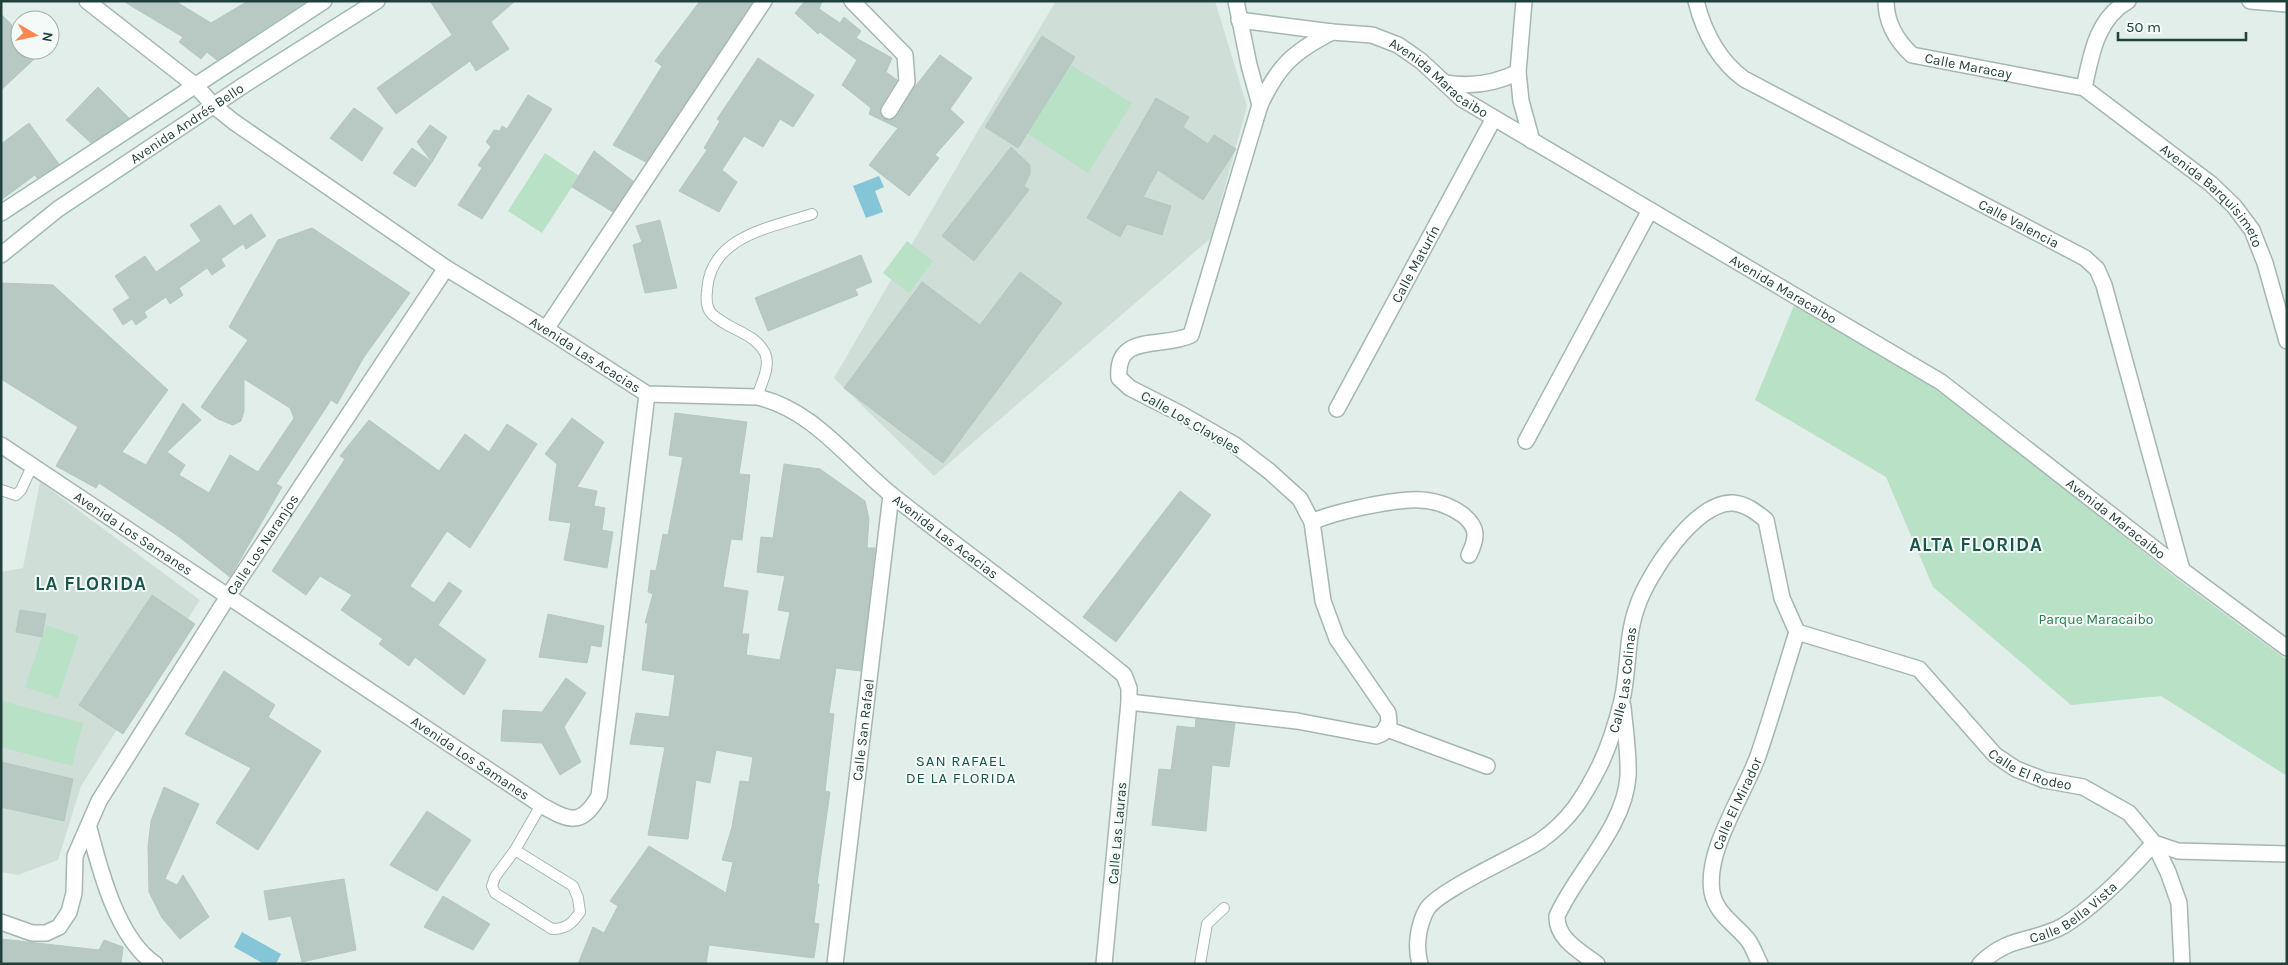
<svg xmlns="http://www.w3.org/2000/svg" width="2288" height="965" font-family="Karla,sans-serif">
	<rect width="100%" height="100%" fill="#e2eee9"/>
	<path fill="#d0ded8" d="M1056,1H1215L1247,106L1211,238L934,476L834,378L976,134Z
		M40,482L200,600L81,786L58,860L18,875L1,872V572L23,568Z"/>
	<path fill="#b9e1c6" d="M1060,58L1132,103L1088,173L1017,127Z
		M545,153L579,176L542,233L508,211Z
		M907,241L933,261L909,293L883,273Z
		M1795,303L1939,388L2176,578L2287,660V776L2161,696L2071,705L1933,587L1886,477L1755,400Z
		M46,625L79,636L58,698L25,687Z
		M2,701L83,723L72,766L1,747Z"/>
	<path fill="#84c5d8" d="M879,176L884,187L875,191L883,212L866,218L853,186Z
		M242,932L281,954L276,964H264L234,947Z"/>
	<path fill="#b7c9c2" stroke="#b3c8c1" d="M123,1H175L211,23L248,1H307L217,60L207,52L201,59L179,42L183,37Z
		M430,1H515L491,22L509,49L476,71L470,61L396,114L377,88L452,35Z
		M700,1H753L646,162L613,145L662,66L655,61Z
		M805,1H822L819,9L840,23L844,17L861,31L856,38L892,58L886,72L897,80L881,106V115L884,119L889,120L897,116L914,88L940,55L972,78L950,109L964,122L935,155L939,158L909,196L869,165L898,128L869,114L871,108L842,85L857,60L820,32L818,34L795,13Z
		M1,14L20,33V50H44L1,90Z
		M1042,36L1075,57L1018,148L985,127Z
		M758,58L814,95L793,127L780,119L763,147L744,136L722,170L737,182L719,212L679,191L707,150L704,148L720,121L717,119Z
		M98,87L129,118L91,143L66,120Z
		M528,95L552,109L482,219L458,205L482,168L478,165L491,147L486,142L494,130L500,131L502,126L507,129Z
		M1156,98L1189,117L1183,127L1208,144L1214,135L1236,149L1203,200L1158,170L1143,197L1171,206L1162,235L1127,224L1120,237L1087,218Z
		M354,108L383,128L362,161L330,138Z
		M29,123L59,164L37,178L35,175L1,200V144Z
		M430,125L447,137L432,162L417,142Z
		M1011,147L1030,165V174L1024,186L1029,190L974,261L942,236Z
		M412,148L432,162L415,187L393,173Z
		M594,151L633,181L613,212L572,187Z
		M220,205L234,226L251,214L266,236L246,249L243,244L221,259L225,266L212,275L207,268L179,288L183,295L170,304L166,297L144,312L147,317L136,325L132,319L123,325L113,309L130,298L115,276L145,256L156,272L201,241L190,225Z
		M660,220L677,288L645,293L633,245L642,242L636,226Z
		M312,228L410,293L364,357L337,404L331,400L276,484L282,487L230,577L178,536L99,483L96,488L56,466L78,427L1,379V283L53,285L168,390L122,452L146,465L183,403L201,420L167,452L185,465L179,475L209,493L230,455L258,472L294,418L290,408L244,379V411L241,421L233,425L218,419L201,407L248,340L229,327L278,240Z
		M861,255L872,282L855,289L858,295L768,331L755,298Z
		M1020,272L1062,303L943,463L844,388L922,282L980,325Z
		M675,413L747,422L739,474L750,475L742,540L731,539L723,587L748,591L742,634H749L746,655L780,660L790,612L778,610L785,576L757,572L761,537L773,538L784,464L820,469L865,501L869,519L867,548H875L861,671L836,668L829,713L834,714L825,791L830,792L817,884H819L814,923L819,924L814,958L709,945L706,964H578L593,927L604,933L618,906L610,901L649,846L726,893L733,862L722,860L732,827L740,781L749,782L753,757L716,750L710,783L696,780L688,839L648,835L665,747L630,744L636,713L669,717L675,675L642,670L648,623H645L653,594L648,592L651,570L656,571L663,534L668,535L683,457L669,455Z
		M572,418L604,442L577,487L597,491L594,506L605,508L602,530L613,532L607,568L564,560L571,523L549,520L557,464L545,454Z
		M369,420L439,471L465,434L489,452L507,424L537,444L470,548L447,531L410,586L434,603L449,582L462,591L438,625L486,660L464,695L415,657L409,666L379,644L383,639L341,610L352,595L320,576L306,595L272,571L345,459L340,456Z
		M1180,491L1211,515L1116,642L1083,617Z
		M152,595L195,624L123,734L79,705Z
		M20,610L46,614L42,637L16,632Z
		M548,614L604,626L601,647L591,645L587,663L539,657Z
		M224,671L275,705L268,717L321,751L258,850L216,823L251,768L185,734Z
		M566,678L586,693L564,727L581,762L560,775L542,743L501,741L503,710L542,712Z
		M1196,719L1235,723L1229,767L1212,765L1206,831L1152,825L1159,769L1171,770L1177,726L1195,728Z
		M1,762L73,779L64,821L1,807Z
		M164,787L199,804L165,879L177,885L183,875L209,917L180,939L162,918L149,892L148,847L151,821Z
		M427,811L471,840L437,891L390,865Z
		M344,879L356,950L302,962L291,916L269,920L264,891Z
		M443,896L490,924L473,950L424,927Z
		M1,939L99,950L104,940L123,947L121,964H1Z"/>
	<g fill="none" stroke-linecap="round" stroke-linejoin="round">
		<defs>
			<path id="lane" d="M757,397C761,384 771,366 765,353C755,333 729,330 713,315C706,309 706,300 707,291C710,236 770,228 812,214
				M1,490L16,495L21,490L33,464
				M515,850L573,886L578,898L580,912C572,924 566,929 552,929L495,893L492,886L495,877L515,850L541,805
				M1200,964L1207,924L1224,908"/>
			<g id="street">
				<path id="s1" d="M87,1L196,86L214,106L234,122L446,268L546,329L647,394L757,397C813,409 850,462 893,496C970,557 1049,613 1124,675L1129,688V702L1104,964"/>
				<path d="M852,1L905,55L907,82L889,111"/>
				<path d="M1524,1L1518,72L1521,101L1532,141"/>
				<path id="s2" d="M1696,1C1704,33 1718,60 1744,79L2085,258L2097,269L2104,285L2182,570"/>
				<path id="s3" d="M1886,1C1886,23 1897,41 1912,55L2084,88L2211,184L2234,206L2252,230L2265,263L2287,341"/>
				<path d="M2250,1L2287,4"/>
				<path id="s4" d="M1239,20L1332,32L1372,35L1398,45L1421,61L1462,99L1941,382L2182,570L2287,648"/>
				<path d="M1445,83C1471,87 1495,84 1518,72"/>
				<path d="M2084,88C2091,56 2096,19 2128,1"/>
				<path d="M1260,105C1278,66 1293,52 1332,32"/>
				<path d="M546,329L764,1"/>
				<path id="s5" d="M1337,409L1494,118"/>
				<path d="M1526,441L1650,210"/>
				<path id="s6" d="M1,445L541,805C569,821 581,827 599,796L647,394"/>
				<path d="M1312,522C1329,514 1345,511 1363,507C1398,500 1432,492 1463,515C1479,528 1477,538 1469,555"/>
				<path id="s7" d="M1797,632L1919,669L1995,755L2016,769L2044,780L2083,787L2129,813L2154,843L2178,851L2287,854"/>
				<path d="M1129,702L1297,721L1376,736L1383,733L1389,722L1388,713L1337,639L1323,601L1312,522L1300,499L1269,471L1235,445L1181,414L1130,388L1119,378C1115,332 1163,349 1191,335L1260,105L1249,65L1236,1"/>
				<path d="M1387,729L1487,766"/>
				<path d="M89,828C100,870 117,938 155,964"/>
				<path id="s8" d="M1,922L32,933H46L59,927L69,912L74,893L75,856L99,801L227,598L446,268"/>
				<path id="s9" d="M835,964L891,495"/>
				<path id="s10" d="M1420,964C1415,947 1418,925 1427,909C1439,890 1517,856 1540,841C1570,820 1584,797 1600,765C1609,746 1617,721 1622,700C1629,670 1626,637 1637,607C1647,576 1695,501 1733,503C1746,504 1756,512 1766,520L1782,598L1797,632"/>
				<path d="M1597,964C1580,951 1556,939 1557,916C1577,871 1625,827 1628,776C1629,753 1625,730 1623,707"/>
				<path id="s11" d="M1760,964C1756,956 1753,947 1748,940C1735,924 1716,914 1712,892C1705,850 1744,795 1758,756C1772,715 1784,673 1797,632"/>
				<path id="s12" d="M1980,964C2009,935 2032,943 2063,926C2094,907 2130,870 2154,843L2168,872L2179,903L2182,964"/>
			</g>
			<g id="secondary">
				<path d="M1,213L324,1"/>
				<path id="s13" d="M1,255L58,209L244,85L377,1"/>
			</g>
		</defs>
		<use href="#lane" stroke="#a4b7b1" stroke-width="12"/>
		<use href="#street" stroke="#a4b7b1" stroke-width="18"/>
		<use href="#secondary" stroke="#9fbbb3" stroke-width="18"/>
		<use href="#lane" stroke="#fff" stroke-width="10"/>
		<use href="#street" stroke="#fff" stroke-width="15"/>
		<use href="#secondary" stroke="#fff" stroke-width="15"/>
	</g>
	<g text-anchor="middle" stroke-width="4" stroke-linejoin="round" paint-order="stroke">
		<g font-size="14" fill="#20413a" stroke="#f3faf7">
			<text dy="5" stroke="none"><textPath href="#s3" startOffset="119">Calle Maracay</textPath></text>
			<text dy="5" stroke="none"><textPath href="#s4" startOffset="214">Avenida Maracaibo</textPath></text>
			<text dy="5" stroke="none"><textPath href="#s13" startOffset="228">Avenida Andrés Bello</textPath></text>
			<text dy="5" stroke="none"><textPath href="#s3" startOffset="405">Avenida Barquisimeto</textPath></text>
			<text dy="5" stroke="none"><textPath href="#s2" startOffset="404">Calle Valencia</textPath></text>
			<text dy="5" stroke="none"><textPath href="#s5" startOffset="165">Calle Maturín</textPath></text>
			<text dy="5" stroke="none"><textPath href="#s4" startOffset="619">Avenida Maracaibo</textPath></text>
			<text dy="5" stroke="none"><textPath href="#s1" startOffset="612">Avenida Las Acacias</textPath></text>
			<text transform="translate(1191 422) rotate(30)" y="5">Calle Los Claveles</text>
			<text dy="5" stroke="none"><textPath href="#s4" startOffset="1024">Avenida Maracaibo</textPath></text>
			<text dy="5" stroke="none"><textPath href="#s6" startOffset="159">Avenida Los Samanes</textPath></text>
			<text dy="5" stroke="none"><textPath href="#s1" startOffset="1032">Avenida Las Acacias</textPath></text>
			<text dy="5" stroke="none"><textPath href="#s8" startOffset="500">Calle Los Naranjos</textPath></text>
			<text dy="5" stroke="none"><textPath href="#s10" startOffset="376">Calle Las Colinas</textPath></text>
			<text dy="5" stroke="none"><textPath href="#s9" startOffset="236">Calle San Rafael</textPath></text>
			<text dy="5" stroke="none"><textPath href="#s6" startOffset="564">Avenida Los Samanes</textPath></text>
			<text dy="5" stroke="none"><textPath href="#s7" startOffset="281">Calle El Rodeo</textPath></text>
			<text dy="5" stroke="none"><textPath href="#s11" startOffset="181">Calle El Mirador</textPath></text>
			<text transform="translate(1117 833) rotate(-85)" y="5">Calle Las Lauras</text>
			<text dy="5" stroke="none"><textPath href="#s12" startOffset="108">Calle Bella Vista</textPath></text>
		</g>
		<g font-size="14" fill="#267c4d" stroke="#f3faf7">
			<text x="2096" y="624">Parque Maracaibo</text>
		</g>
		<g font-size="15" letter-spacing="1" fill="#1a554b" stroke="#f3faf7">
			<text x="961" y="766">SAN RAFAEL<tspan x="961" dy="17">DE LA FLORIDA</tspan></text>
		</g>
		<g font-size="19" font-weight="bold" letter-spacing="1" fill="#1a554b" stroke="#f3faf7">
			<text x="1976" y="551">ALTA FLORIDA</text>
			<text x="91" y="590">LA FLORIDA</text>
		</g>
	</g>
	<rect width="2288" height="965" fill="none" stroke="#20413a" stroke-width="5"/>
	<g transform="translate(35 35) rotate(99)"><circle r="24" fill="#f3faf7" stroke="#9fb0ab"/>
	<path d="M0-4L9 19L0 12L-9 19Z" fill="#ff864e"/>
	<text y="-8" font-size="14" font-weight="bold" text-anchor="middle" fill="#20413a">N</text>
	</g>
	<path d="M2118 32v8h128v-8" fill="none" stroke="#20413a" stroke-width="2.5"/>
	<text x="2126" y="32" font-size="15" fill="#20413a" stroke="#f3faf7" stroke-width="4" paint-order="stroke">50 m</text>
</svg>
